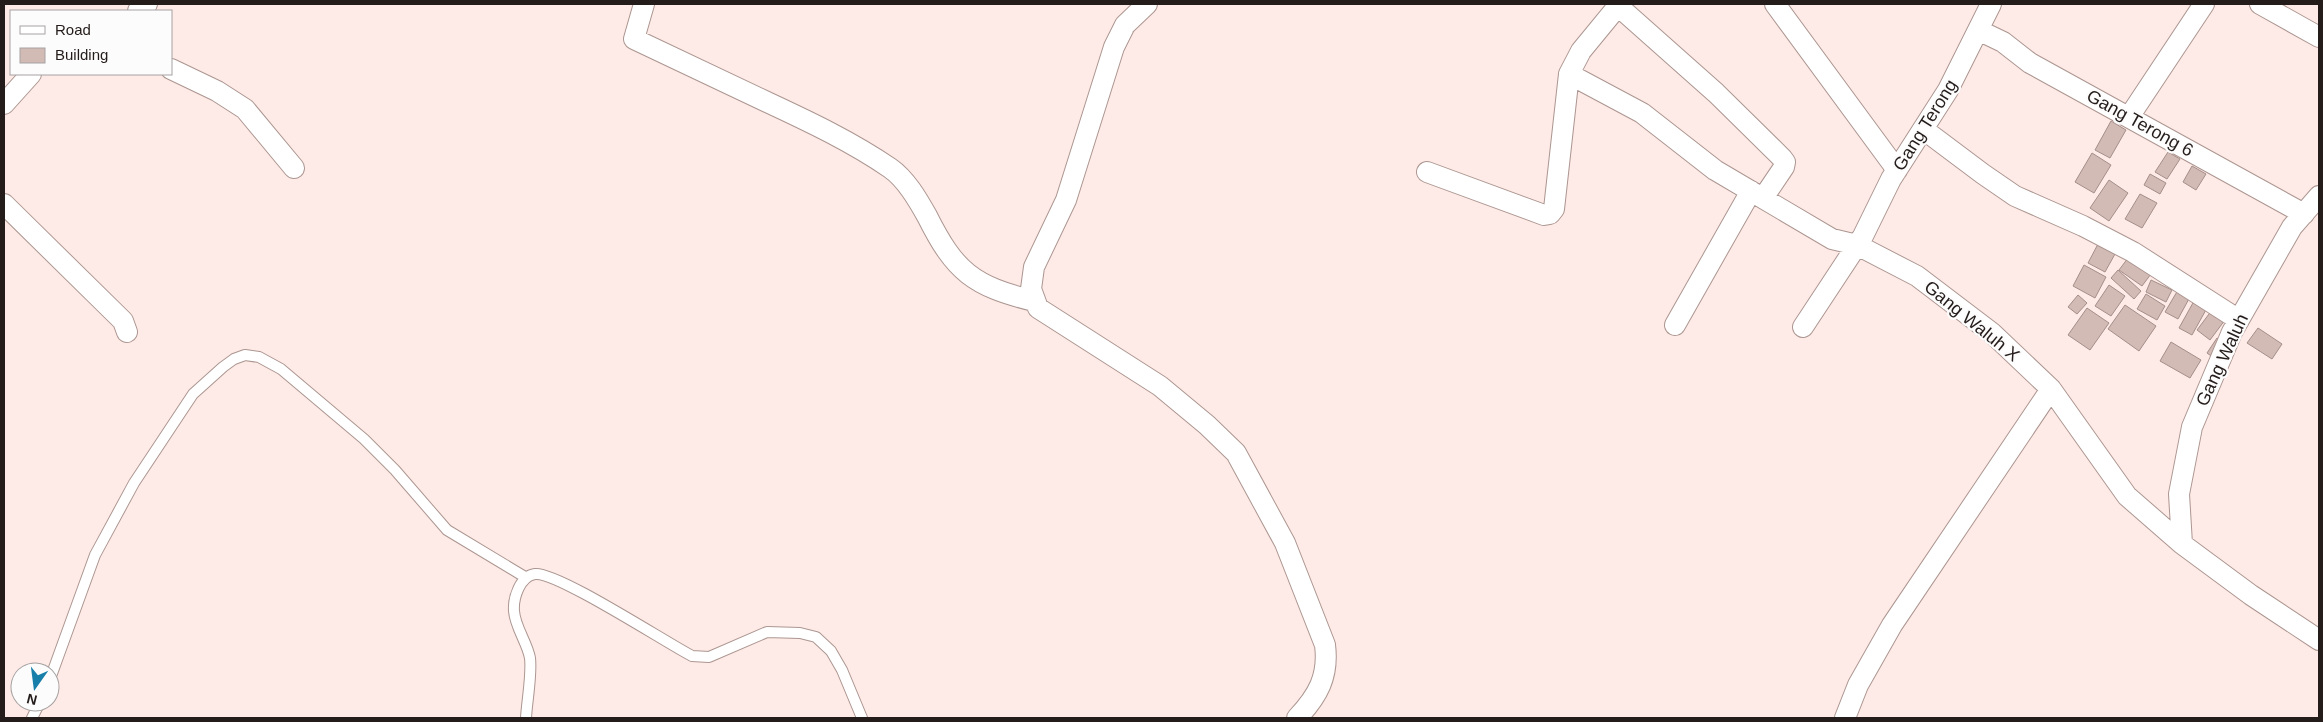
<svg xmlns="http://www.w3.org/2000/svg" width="2323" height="722" font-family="Helvetica,sans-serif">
	<rect width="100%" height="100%" fill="#feeae6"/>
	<path fill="#d2bab5" stroke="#a58f8a" d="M2111,121L2126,130L2110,158L2095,150Z
		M2168,152L2180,159L2167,179L2155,172Z
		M2092,153L2111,165L2094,193L2075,182Z
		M2192,166L2206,174L2196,190L2183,182Z
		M2150,174L2166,183L2160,194L2144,185Z
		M2109,180L2128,193L2109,221L2090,208Z
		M2140,194L2157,203L2142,228L2125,219Z
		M2098,244L2115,254L2105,272L2088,263Z
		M2128,258L2151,274L2142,286L2119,270Z
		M2084,265L2106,277L2095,298L2073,286Z
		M2118,270L2141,291L2134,299L2111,278Z
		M2151,280L2172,290L2166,302L2146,292Z
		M2109,285L2125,296L2111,316L2095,306Z
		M2178,290L2190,297L2178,319L2165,312Z
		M2146,294L2165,306L2157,320L2137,309Z
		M2078,295L2087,303L2077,314L2068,307Z
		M2194,301L2207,308L2192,335L2179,328Z
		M2125,305L2156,326L2139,351L2108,329Z
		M2087,308L2109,323L2090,350L2068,335Z
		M2212,310L2225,320L2210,340L2197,330Z
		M2258,328L2282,344L2272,359L2247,343Z
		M2217,338L2223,342L2214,358L2207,353Z
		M2171,342L2201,360L2190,378L2160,361Z"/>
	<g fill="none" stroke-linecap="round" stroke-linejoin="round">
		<defs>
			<path id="lane" d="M50,679L95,555L134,483L193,394L223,367L234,359L245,355L259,357L281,369L364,439L395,470L447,530L525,577
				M32,718L40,702
				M526,718C527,700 532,675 530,658C527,642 515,627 514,611C513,598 520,576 535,574C556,571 665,642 692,656L709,657L767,632L800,633L816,637L831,651L842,670L862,718"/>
			<path id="street" d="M644,4L634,39C679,60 723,81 767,102C810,122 852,142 890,168C906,179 918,200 927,216C955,272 973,286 1034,301
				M1147,4L1125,25L1114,47L1066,200L1034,267L1031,289L1038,308L1160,386L1207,425L1236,453L1285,543L1325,645C1329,676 1318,696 1297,718
				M1620,4L1618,6L1716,93L1782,158L1785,162L1784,167L1763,198
				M1775,4L1897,170
				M2260,4L2319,37
				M138,11L147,4
				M1978,30L2003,42L2030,63L2304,214
				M171,69L217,91L245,109L294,168
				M1569,74L1642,113L1715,170L1832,239L1857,245L1917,276L1992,333L2051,389L2127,496L2182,544L2251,595L2319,640
				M4,104L31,74
				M2129,117L2204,4
				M1923,129L1983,174L2015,196L2083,226L2133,252L2239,320
				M1427,172L1544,215L1550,214L1554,209L1569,74L1581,51L1618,6
				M4,204L123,321L127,332
				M1675,325L1751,191
				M1803,327L1863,236L1891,179L1948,90L1991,4
				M2182,544L2179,494L2192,427L2232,332L2292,227L2319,196
				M1845,718L1858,685L1892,625L2051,389"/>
		</defs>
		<use href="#lane" stroke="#ac9691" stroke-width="12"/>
		<use href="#street" stroke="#ac9691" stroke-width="22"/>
		<use href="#lane" stroke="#fff" stroke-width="10"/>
		<use href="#street" stroke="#fff" stroke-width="20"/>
	</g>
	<g text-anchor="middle" stroke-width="4.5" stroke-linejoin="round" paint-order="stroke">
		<g font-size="18" fill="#241c1a" stroke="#fcfcfc">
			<text transform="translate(2140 123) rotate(29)" y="6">Gang Terong 6</text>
			<text transform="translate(1925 125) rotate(-58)" y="6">Gang Terong</text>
			<text transform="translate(1972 321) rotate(39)" y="6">Gang Waluh X</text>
			<text transform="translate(2222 360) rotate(-65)" y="6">Gang Waluh</text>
		</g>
	</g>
	<rect width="2323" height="722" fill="none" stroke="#241c1a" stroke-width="10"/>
	<rect x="10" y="10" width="162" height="65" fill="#fcfcfc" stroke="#a6a2a2"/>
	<rect x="20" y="26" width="25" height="8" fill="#ffffff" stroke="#a6a2a2"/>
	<text x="55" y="35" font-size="15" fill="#241c1a">Road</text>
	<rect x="20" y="48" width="25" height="15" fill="#d2bab5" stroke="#a6a2a2"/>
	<text x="55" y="60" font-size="15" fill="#241c1a">Building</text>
	<g transform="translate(35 687) rotate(194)"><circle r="24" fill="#fcfcfc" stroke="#a6a2a2"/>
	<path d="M0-4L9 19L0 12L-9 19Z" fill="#177fa9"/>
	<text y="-8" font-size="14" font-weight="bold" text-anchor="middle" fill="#241c1a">N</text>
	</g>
</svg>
